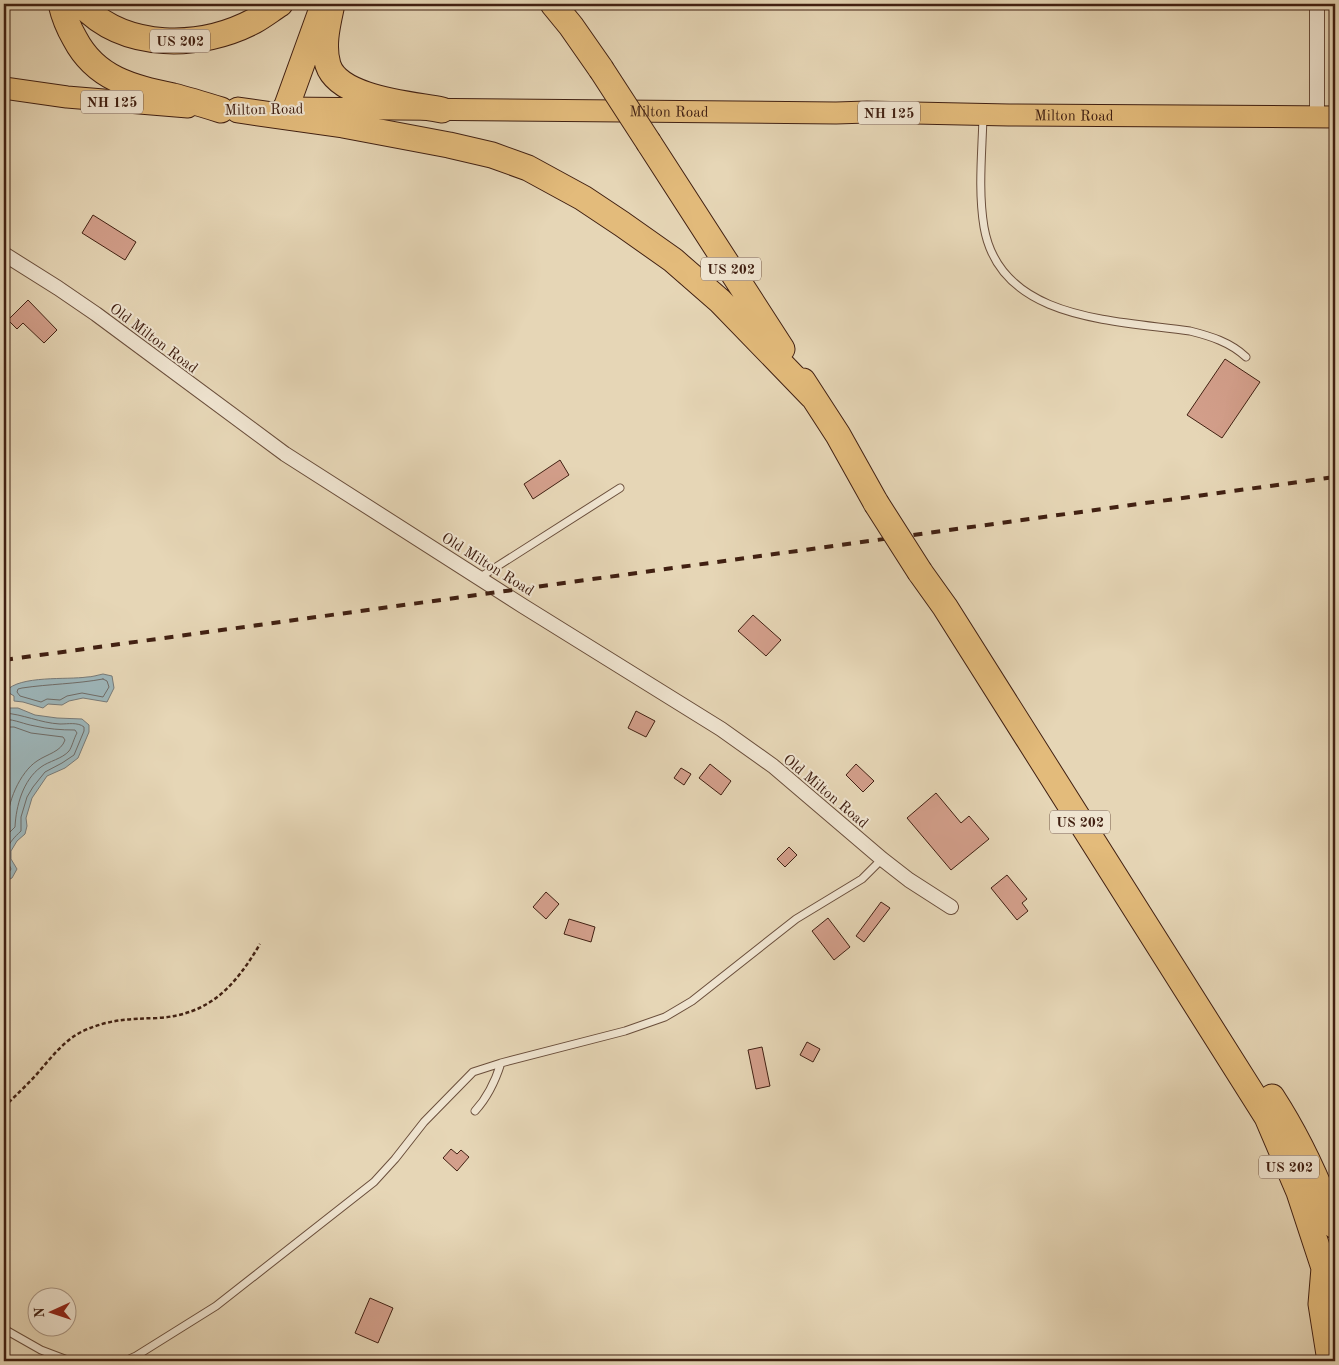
<svg xmlns="http://www.w3.org/2000/svg" width="1339" height="1365" font-family="'Old Standard TT',serif">
	<rect width="100%" height="100%" fill="#e6d6b6"/>
	<filter id="stains"><feTurbulence type="fractalNoise" baseFrequency=".004" numOctaves="4"/><feColorMatrix values="0 0 0 0 .2 0 0 0 0 .09 0 0 0 0 .02 0 0 0 .5 -.17"/></filter>
	<radialGradient id="worn" r=".72"><stop offset=".6" stop-color="#630" stop-opacity="0"/><stop offset="1" stop-color="#630" stop-opacity=".3"/></radialGradient>
	<path fill="#9db6ba" stroke="#787a77" d="M103,674L112,676L114,688L107,702L83,698L69,701L62,705L48,704L43,708L23,702L14,701V696L6,691C20,675 67,680 87,677C92,677 98,675 103,674Z
		M4,708H18L35,715L57,718L82,719L89,725V732L78,758L65,768L47,776L32,798L26,818L27,826L25,834L17,841L11,851V859L17,869L12,878L4,882Z"/>
	<g fill="none" stroke-linecap="round" stroke-linejoin="round">
		<path stroke="#6f6b66" stroke-width="1" d="M103,679L107,681L109,687L103,697L82,693L67,696L60,700L47,699L41,702L20,696L17,692L18,689L22,688C49,684 76,684 103,679Z
			M4,713C23,714 40,723 60,724C68,724 78,722 84,727V731L74,755L62,763L45,772L33,787L27,797L21,817V831C7,844 3,851 11,869L8,874L4,876
			M4,719C17,720 23,724 35,726C48,729 61,730 75,730L77,733C74,738 72,747 69,751C62,759 49,761 41,767C23,780 16,806 15,827L8,834L4,841
			M4,727H14L31,733L63,737L65,740C61,752 47,754 37,761C20,772 6,804 8,824L4,827"/>
	</g>
	<path fill="#d39f8b" stroke="#412012" d="M93,215L136,242L125,260L82,233Z
		M28,300L57,330L44,343L23,323L17,329L8,320Z
		M1225,359L1260,382L1222,438L1187,415Z
		M560,460L569,475L533,499L524,484Z
		M753,615L781,640L766,656L738,631Z
		M636,711L655,721L646,737L628,728Z
		M710,764L731,781L721,795L699,778Z
		M856,764L874,781L863,792L846,775Z
		M681,768L691,774L684,785L674,778Z
		M936,793L961,823L969,816L989,839L951,870L907,818Z
		M789,847L797,855L785,867L777,859Z
		M1007,875L1027,899L1022,903L1028,911L1017,920L991,888Z
		M546,892L559,904L546,919L533,907Z
		M881,902L890,908L864,942L856,936Z
		M828,918L850,947L834,960L812,931Z
		M569,919L595,927L591,942L564,934Z
		M807,1042L820,1049L813,1062L800,1055Z
		M762,1047L770,1086L756,1089L748,1050Z
		M451,1149L457,1154L461,1150L469,1157L457,1171L443,1158Z
		M370,1298L393,1308L378,1343L355,1333Z"/>
	<g fill="none" stroke-linecap="round" stroke-linejoin="round">
		<defs>
			<path id="lane" d="M983,117C982,153 978,191 984,227C1000,321 1115,320 1190,331C1210,336 1230,342 1246,357
				M479,578L620,488
				M475,1111C488,1097 495,1082 501,1063L625,1031L665,1017L692,1001L796,919L862,879L882,859
				M4,1329L41,1350L70,1361
				M125,1361L136,1356L216,1306L374,1182L395,1159L424,1122L473,1072L501,1063"/>
			<path id="street" d="M1317,116V4
				M4,254L58,288L96,314L285,454L523,606L721,729L773,766L882,859L909,880L951,907"/>
			<g id="primary">
				<path d="M4,88L67,97L188,107"/>
				<path id="s1" d="M283,108L836,113L867,112L1009,115L1335,117"/>
			</g>
			<path id="highway" d="M61,4C64,17 68,27 75,39C96,79 132,87 173,96C189,100 205,105 221,110
				M81,4C125,51 201,49 254,21C263,16 272,9 280,4
				M332,4C328,23 322,45 328,65C339,99 412,104 442,110
				M553,4L571,26L601,69
				M286,108L320,14
				M238,110L343,125L449,145L492,155L528,168L583,198L622,224L673,260L720,301L812,396
				M649,143L782,349
				M803,381L838,435L876,503
				M920,572L945,607L1267,1117L1299,1192L1324,1268L1335,1290
				M1272,1097C1298,1137 1318,1180 1335,1226
				M1324,1268L1321,1304L1330,1361"/>
		</defs>
		<use href="#lane" stroke="#6a4e3b" stroke-width="9"/>
		<use href="#street" stroke="#6a4e3b" stroke-width="16"/>
		<use href="#primary" stroke="#412012" stroke-width="23"/>
		<use href="#highway" stroke="#412012" stroke-width="27"/>
		<path stroke="#412012" stroke-width="2.5" stroke-dasharray="4 2.5" stroke-linecap="butt" d="M4,1107C15,1096 26,1086 36,1075C51,1058 63,1041 83,1031C110,1019 129,1019 157,1018C210,1015 235,986 260,944"/>
		<use href="#lane" stroke="#efe4d0" stroke-width="7"/>
		<use href="#street" stroke="#efe4d0" stroke-width="14"/>
		<use href="#primary" stroke="#e3bb7b" stroke-width="21"/>
		<use href="#highway" stroke="#e3bb7b" stroke-width="25"/>
		<path stroke="#412012" stroke-width="4" stroke-dasharray="9 9" stroke-linecap="butt" d="M4,660L1335,477"/>
		<defs>
			<path id="highway-bridge" d="M601,69L649,143
				M876,503L920,572"/>
		</defs>
		<use href="#highway-bridge" stroke="#412012" stroke-width="27" stroke-linecap="butt"/>
		<use href="#highway-bridge" stroke="#e3bb7b" stroke-width="25"/>
	</g>
	<g text-anchor="middle" stroke-width="4" stroke-linejoin="round" paint-order="stroke">
		<g fill="#efe4d0" stroke="#755b4b" stroke-width="1">
			<rect x="150" y="29.5" width="60" height="23" rx="4"/>
			<rect x="81" y="90.5" width="62" height="23" rx="4"/>
			<rect x="858" y="101.5" width="62" height="23" rx="4"/>
			<rect x="701" y="257.5" width="60" height="23" rx="4"/>
			<rect x="1050" y="810.5" width="60" height="23" rx="4"/>
			<rect x="1259" y="1155.5" width="60" height="23" rx="4"/>
		</g>
		<g font-size="14" font-weight="bold" fill="#412012">
			<text x="180" y="46">US 202</text>
			<text x="112" y="107">NH 125</text>
			<text x="889" y="118">NH 125</text>
			<text x="731" y="274">US 202</text>
			<text x="1080" y="827">US 202</text>
			<text x="1289" y="1172">US 202</text>
		</g>
		<g font-size="15" fill="#412012" stroke="#efe4d0">
			<text transform="translate(264 109) rotate(-1)" y="5">Milton Road</text>
			<text dy="5" stroke="none"><textPath href="#s1" startOffset="386">Milton Road</textPath></text>
			<text dy="5" stroke="none"><textPath href="#s1" startOffset="791">Milton Road</textPath></text>
			<text transform="translate(154 338) rotate(37)" y="5">Old Milton Road</text>
			<text transform="translate(488 564) rotate(32)" y="5">Old Milton Road</text>
			<text transform="translate(826 791) rotate(40)" y="5">Old Milton Road</text>
		</g>
	</g>
	<rect width="1339" height="1365" fill="none" stroke="#e6d6b6" stroke-width="20"/>
	<rect x="5" y="5" width="1329" height="1355" fill="none" stroke="#412012" stroke-width="2.5"/>
	<rect x="10" y="10" width="1319" height="1345" fill="none" stroke="#412012"/>
	<g transform="translate(52 1312) rotate(267)"><circle r="24" fill="#efe4d0" stroke="#a99684"/>
	<path d="M0-4L9 19L0 12L-9 19Z" fill="#8f2418"/>
	<text y="-8" font-size="14" font-weight="bold" text-anchor="middle" fill="#412012">N</text>
	</g>
	<rect width="100%" height="100%" filter="url(#stains)"/>
	<rect width="100%" height="100%" fill="url(#worn)"/>
</svg>
